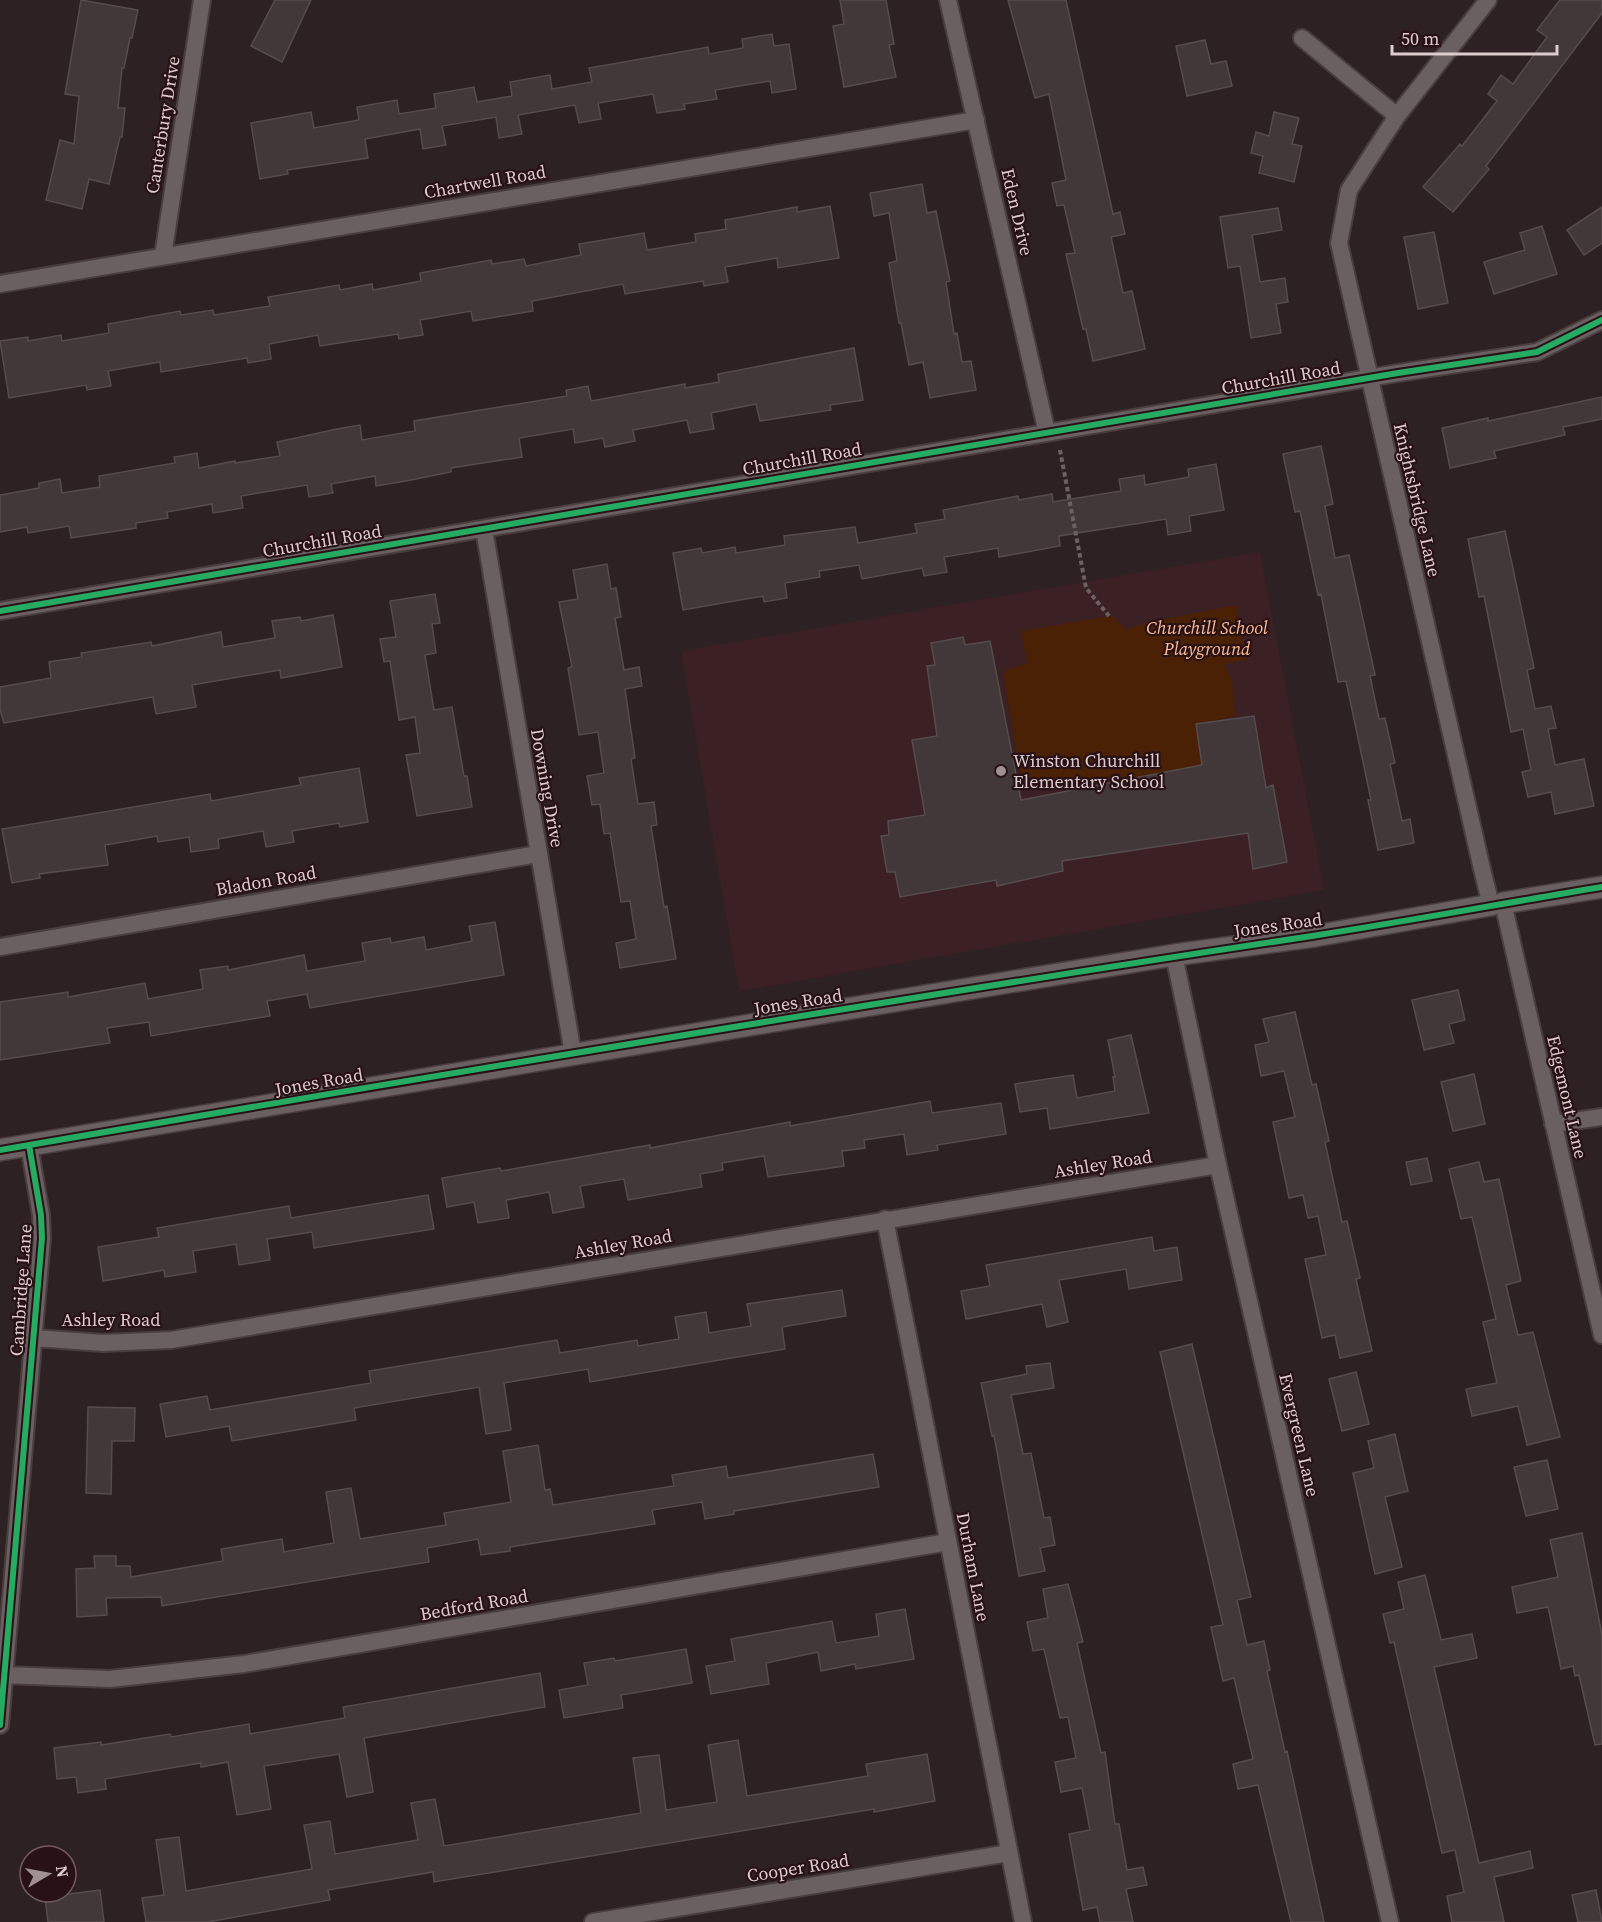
<svg xmlns="http://www.w3.org/2000/svg" width="1602" height="1922" font-family="'Source Serif 4',serif">
	<rect width="100%" height="100%" fill="#2e2123"/>
	<path fill="#3b2024" d="M1260,552L1324,890L739,991L681,651Z"/>
	<path fill="#4b2105" d="M1236,605L1246,660L1224,664L1232,681L1235,716L1197,724L1202,765L1075,791L1046,780L1031,783L1021,779L1004,676L1006,670L1027,663L1021,631L1109,616L1115,618L1128,632V629L1144,623Z"/>
	<path fill="#42383a" stroke="#564b4e" stroke-width="1.5" d="M81,0L138,10L132,38H130L124,68H122L118,108H125L122,137H120L109,184L89,179L82,209L46,200L60,140L74,144L79,96L65,94Z
		M275,0H311L282,62L251,46Z
		M840,0H886L894,44L889,45L896,77L844,87L833,26L844,24Z
		M1008,0H1066L1113,214L1120,212L1125,234L1111,237L1123,293L1132,291L1145,349L1093,361L1086,329H1083L1066,254L1075,253L1064,205L1057,206L1052,183L1066,180L1049,94L1035,98Z
		M1560,0H1602V13L1486,166L1489,169L1453,212L1423,187L1460,144L1462,146L1497,101L1488,94L1501,75L1513,84L1547,37L1537,30Z
		M772,34L774,46L789,44L796,89L772,93L770,81L715,90L717,99L684,104L685,109L657,113L653,94L598,103L601,119L579,123L575,105L518,115L522,134L499,138L496,117L442,126L446,145L423,149L420,129L365,139L368,158L287,170L288,174L260,179L251,123L311,112L314,128L359,120L357,107L397,100L399,114L436,108L434,94L474,87L477,102L512,96L510,82L550,75L552,89L592,82L589,68L708,47L709,54L743,48L742,39Z
		M1205,40L1211,64L1226,61L1232,86L1187,96L1176,46Z
		M1274,112L1299,118L1292,144L1302,146L1294,182L1259,173L1263,156L1251,153L1256,132L1269,136Z
		M922,184L927,213L936,211L950,281L946,282L954,334L957,333L962,362L971,361L976,390L930,398L923,362L909,365L901,323H899L889,263L897,261L889,213L874,216L870,193Z
		M830,206L839,258L778,268L777,258L725,267L728,282L704,286L703,281L625,294L623,284L532,301L533,311L473,321L471,311L420,320L423,335L399,339L398,334L320,346L318,335L269,344L271,359L248,363L247,358L161,372L160,362L108,371L111,386L87,390L86,385L9,398L0,341L28,337V341L61,335L62,341L109,333L108,324L180,311L181,315L213,310L214,315L270,306L268,297L339,285L340,290L372,284L373,290L421,281L420,273L491,260L492,264L524,259L526,266L581,255L579,244L644,233L647,250L696,242L695,234L726,229L725,220L797,207V212Z
		M1602,207V243L1584,255L1567,230Z
		M1278,208L1282,230L1252,235L1260,282L1285,278L1288,302L1276,304L1281,333L1251,338L1240,266L1228,268L1220,217Z
		M1542,226L1557,274L1494,294L1484,262L1525,250L1520,233Z
		M1434,232L1448,303L1418,309L1404,237Z
		M854,348L863,400L830,405L831,410L760,421L756,404L711,413L714,429L690,433L687,420L633,430L635,441L605,447L603,438L575,443L573,429L519,438L522,457L451,468V472L406,481L376,486L375,476L331,484L333,493L309,497L307,485L241,496L243,508L213,513L212,504L167,512L168,518L136,523V528L71,538L69,526L28,533L27,527L0,532V495L39,488V483L60,479L62,493L100,487L99,476L175,463L174,457L197,453L199,468L235,461V463L280,456L277,442L337,429L360,425L362,440L415,431L414,421L567,396L566,390L588,386L591,401L685,384V388L719,382L718,374Z
		M1602,397V419L1563,427L1565,435L1494,451L1496,458L1450,468L1442,428L1488,418V421Z
		M1321,446L1333,504L1325,506L1335,558L1349,555L1375,675L1370,676L1379,719L1385,718L1395,763L1390,764L1402,821L1410,819L1414,843L1378,850L1368,800H1371L1346,681L1338,682L1321,594L1318,595L1300,511L1295,512L1283,454Z
		M1216,464L1224,510L1189,516L1191,531L1168,535L1166,519L1059,536L1060,546L999,557L998,548L944,557L947,572L924,576L922,568L862,579L859,565L819,571L820,577L785,583L787,598L764,602L763,596L683,610L673,553L701,548L702,553L735,547L736,553L785,545L784,536L855,527L858,543L917,533L915,524L945,519L943,510L1018,496L1019,500L1052,494L1053,502L1121,491L1119,479L1144,475L1145,485L1189,477L1188,469Z
		M1505,531L1534,668L1527,670L1535,709L1551,706L1556,728L1548,729L1555,765L1584,759L1594,806L1555,814L1551,792L1528,797L1522,772L1531,770L1523,729L1511,732L1484,596L1479,597L1468,539Z
		M607,564L611,589L616,588L621,617L615,618L624,670L639,667L642,686L625,689L635,758L631,759L638,804L654,802L657,825L651,826L664,907L667,906L676,959L620,968L616,943L636,939L630,901L621,902L610,833L604,834L600,804L592,805L587,776L604,773L598,732L579,735L568,668L572,667L559,602L578,599L573,570Z
		M435,594L440,623L432,624L436,653L425,655L434,710L452,707L464,776H467L472,807L417,816L406,755L420,753L415,717L399,720L390,661L384,662L380,639L396,637L390,601Z
		M333,615L342,667L281,678L280,670L192,685L196,707L156,714L153,697L4,723L0,710V687L51,678L49,662L82,657L81,653L151,642L152,646L221,632L223,647L275,638L272,621L300,617L301,621Z
		M963,637L965,645L990,641L1021,800L1202,765L1196,724L1254,716L1266,788L1273,785L1287,862L1253,869L1248,833L1062,861L1063,871L997,886L996,880L900,897L895,872H887L881,836L889,835L888,821L925,815L912,740L937,736L927,666L935,665L931,643Z
		M359,768L368,822L340,827L339,823L292,831L294,842L266,847L263,831L218,839L219,848L191,852L189,837L158,842L157,836L105,845L108,865L39,874L40,878L12,883L2,829L210,794L211,801L301,785L299,778Z
		M495,922L504,975L310,1008L307,994L267,1001L270,1016L151,1036L149,1022L107,1028L110,1043L0,1060V1002L68,992V997L145,983L148,999L203,989L200,970L228,966V970L304,955L307,971L365,961L362,943L390,938L391,943L424,937L426,950L472,941L469,926Z
		M1458,990L1465,1020L1449,1024L1454,1043L1424,1050L1412,1000Z
		M1295,1012L1312,1085L1316,1084L1329,1141L1325,1142L1342,1222L1347,1221L1360,1278L1356,1279L1372,1351L1340,1358L1335,1335L1322,1338L1305,1259L1326,1255L1318,1216L1308,1218L1303,1195L1289,1198L1273,1122L1295,1117L1284,1071L1261,1076L1255,1045L1269,1042L1263,1019Z
		M1131,1035L1149,1113L1050,1129L1047,1108L1020,1112L1015,1084L1073,1075L1077,1098L1115,1091L1113,1077H1115L1108,1040Z
		M1474,1074L1485,1124L1453,1131L1441,1082Z
		M930,1101L932,1113L1001,1103L1006,1134L937,1145L938,1150L907,1155L904,1134L864,1140L865,1148L842,1151L844,1166L768,1177L764,1156L722,1163L723,1170L700,1174L702,1187L628,1200L624,1179L580,1186L584,1207L553,1213L549,1192L506,1200L509,1218L478,1223L474,1202L447,1207L442,1178L500,1168L501,1171L650,1145V1148L790,1122V1126Z
		M1427,1158L1432,1181L1411,1185L1406,1162Z
		M1479,1162L1484,1182L1499,1179L1521,1281L1506,1285L1518,1335L1533,1332L1560,1437L1527,1445L1518,1406L1472,1416L1466,1389L1497,1383L1483,1322L1496,1319L1472,1217L1461,1219L1449,1169Z
		M428,1195L434,1229L314,1248L312,1232L267,1239L270,1260L239,1265L236,1244L193,1251L196,1272L165,1277L164,1270L103,1281L98,1247L159,1237L157,1228L289,1206L291,1218Z
		M1152,1237L1154,1251L1177,1247L1182,1280L1129,1289L1126,1269L1059,1280L1068,1322L1047,1327L1042,1304L966,1319L961,1291L990,1286L986,1265Z
		M842,1290L846,1316L782,1327L785,1349L590,1382L588,1369L504,1383L511,1430L486,1434L479,1387L354,1408L356,1420L232,1441L229,1426L166,1437L160,1404L207,1396L210,1410L371,1383L369,1371L557,1340L560,1353L637,1340L638,1346L679,1339L675,1317L706,1312L709,1333L751,1326L747,1304Z
		M1192,1344L1251,1597L1237,1600L1247,1645L1264,1641L1270,1670L1267,1671L1285,1752L1287,1751L1324,1922H1291L1258,1785L1238,1789L1233,1764L1253,1759L1234,1678L1223,1681L1211,1627L1223,1625L1160,1352Z
		M1050,1363L1054,1388L1011,1395L1023,1454L1031,1453L1044,1518L1050,1517L1055,1545L1040,1548L1045,1571L1019,1576L994,1435L992,1436L981,1383L1027,1374L1026,1366Z
		M1356,1372L1369,1424L1342,1431L1329,1379Z
		M88,1407L135,1408L134,1441H112L111,1494L86,1493Z
		M1395,1434L1408,1491L1385,1497L1402,1567L1375,1574L1353,1473L1374,1468L1368,1441Z
		M538,1445L545,1490L550,1489L553,1505L674,1486L672,1475L726,1466L728,1478L873,1454L879,1487L734,1511V1514L705,1519L702,1502L652,1510L655,1524L510,1547V1551L481,1555L478,1539L427,1548L429,1562L162,1606L161,1597L106,1598L107,1615L77,1617L76,1569L95,1568L94,1556H116V1566H130L131,1577L223,1561L221,1549L282,1539L284,1552L334,1543L326,1492L351,1488L360,1539L446,1525L444,1513L511,1502L503,1451Z
		M1547,1460L1558,1509L1526,1516L1514,1467Z
		M1582,1533L1602,1635V1744L1595,1745L1579,1675L1575,1676L1573,1666L1561,1669L1548,1607L1517,1613L1512,1587L1558,1577L1550,1540Z
		M1425,1575L1441,1640L1472,1634L1477,1658L1434,1667L1479,1863L1530,1851L1533,1868L1494,1877L1504,1922H1452L1447,1896L1464,1892L1455,1850L1442,1853L1394,1642L1390,1643L1383,1614L1404,1609L1398,1582Z
		M1068,1584L1083,1642L1077,1643L1101,1753L1105,1752L1115,1824H1119L1127,1870L1143,1867L1147,1885L1126,1889L1133,1922H1100L1097,1907L1083,1910L1069,1834L1090,1830L1082,1788L1061,1792L1055,1762L1076,1758L1068,1717L1060,1718L1044,1649L1033,1651L1027,1622L1048,1618L1043,1589Z
		M905,1609L914,1659L856,1669L855,1664L821,1671L818,1652L766,1663L769,1684L711,1694L706,1666L735,1661L731,1639L832,1621L836,1643L879,1636L876,1614Z
		M686,1649L692,1683L621,1695L623,1708L564,1718L559,1690L588,1685L584,1663L614,1658L615,1661Z
		M540,1673L545,1707L364,1738L373,1792L347,1797L339,1754L264,1766L271,1809L237,1815L228,1762L201,1767V1763L105,1779L106,1789L78,1793L76,1777L57,1779L54,1748L101,1742V1745L170,1734L171,1737L249,1724L250,1734L345,1718L343,1707Z
		M738,1740L747,1796L868,1776L866,1764L927,1754L935,1801L874,1812V1809L434,1882L433,1872L328,1890L330,1900L208,1922H146L142,1898L164,1895L156,1840L179,1837L186,1891L312,1869L304,1825L330,1821L335,1854L418,1840L411,1803L435,1799L444,1846L641,1813L633,1758L659,1755L666,1810L717,1802L708,1745Z
		M100,1890L104,1922H48L45,1897Z
		M1596,1890L1602,1922H1578L1572,1895Z"/>
	<g fill="none" stroke-linecap="round" stroke-linejoin="round">
		<defs>
			<path id="minor" d="M948,0L1047,433
				M1488,0L1397,116L1349,190L1339,243L1482,869L1491,905L1503,903L1602,1335
				M1302,38L1397,116
				M163,256L202,0
				M0,284L976,120
				M484,529L573,1054
				M0,611L1398,373L1537,352L1602,320
				M0,947L538,854
				M1174,955L1218,1165L1390,1922
				M1553,1124L1602,1117
				M885,1219L1023,1922
				M34,1338L103,1343L171,1340L1218,1165
				M4,1675L110,1679L244,1664L948,1542
				M0,1725L42,1238L41,1215L29,1145
				M593,1922L1009,1853"/>
			<path id="tertiary" d="M1503,903L1602,887
				M0,1150L834,1011L1174,955L1315,936L1491,905"/>
		</defs>
		<use href="#minor" stroke="#493d3f" stroke-width="20"/>
		<use href="#tertiary" stroke="#493d3f" stroke-width="24"/>
		<path stroke="#6a6162" stroke-width="4" stroke-dasharray="4.5 3" stroke-linecap="butt" d="M1060,450L1086,588L1109,616"/>
		<use href="#minor" stroke="#6a6061" stroke-width="16"/>
		<use href="#tertiary" stroke="#6a6061" stroke-width="21"/>
		<defs>
			<path id="cycleway" d="M0,611L1398,373L1537,352L1602,320
				M0,1150C437,1075 874,1002 1312,936C1409,921 1505,903 1602,887
				M0,1725L42,1238L41,1215L29,1145"/>
		</defs>
		<use href="#cycleway" stroke="#281216" stroke-width="10"/>
		<use href="#cycleway" stroke="#26ab63" stroke-width="6"/>
	</g>
	<circle fill="#a09092" stroke="#281216" stroke-width="2" cx="1001" cy="771" r="6"/>
	<g text-anchor="middle" stroke-width="4.5" stroke-linejoin="round" paint-order="stroke">
		<g font-size="18" fill="#ddccce" stroke="#281216">
			<text transform="translate(163 125) rotate(-81)" y="6">Canterbury Drive</text>
			<text transform="translate(485 182) rotate(-10)" y="6">Chartwell Road</text>
			<text transform="translate(1017 212) rotate(77)" y="6">Eden Drive</text>
			<text transform="translate(1281 378) rotate(-10)" y="6">Churchill Road</text>
			<text transform="translate(802 459) rotate(-10)" y="6">Churchill Road</text>
			<text transform="translate(1417 500) rotate(77)" y="6">Knightsbridge Lane</text>
			<text transform="translate(322 541) rotate(-10)" y="6">Churchill Road</text>
			<text transform="translate(547 788) rotate(80)" y="6">Downing Drive</text>
			<text transform="translate(266 881) rotate(-10)" y="6">Bladon Road</text>
			<text transform="translate(1278 925) rotate(-8)" y="6">Jones Road</text>
			<text transform="translate(798 1002) rotate(-9)" y="6">Jones Road</text>
			<text transform="translate(319 1082) rotate(-10)" y="6">Jones Road</text>
			<text transform="translate(1567 1097) rotate(77)" y="6">Edgemont Lane</text>
			<text transform="translate(1103 1164) rotate(-9)" y="6">Ashley Road</text>
			<text transform="translate(623 1244) rotate(-10)" y="6">Ashley Road</text>
			<text transform="translate(21 1290) rotate(-86)" y="6">Cambridge Lane</text>
			<text x="111" y="1326">Ashley Road</text>
			<text transform="translate(1299 1435) rotate(77)" y="6">Evergreen Lane</text>
			<text transform="translate(973 1567) rotate(79)" y="6">Durham Lane</text>
			<text transform="translate(474 1605) rotate(-10)" y="6">Bedford Road</text>
			<text transform="translate(798 1868) rotate(-9)" y="6">Cooper Road</text>
		</g>
		<g font-size="18" font-style="italic" fill="#fcba95" stroke="#281216">
			<text x="1207" y="634">Churchill School<tspan x="1207" dy="21">Playground</tspan></text>
		</g>
		<g font-size="18" fill="#ddccce" stroke="#281216" text-anchor="start">
			<text x="1013" y="767">Winston Churchill<tspan x="1013" dy="21">Elementary School</tspan></text>
		</g>
	</g>
	<g transform="translate(48 1874) rotate(80)"><circle r="28" fill="#281216" stroke="#705c60" stroke-width="1.5"/>
	<path d="M0-4.5L10 22L0 15L-10 22Z" fill="#a09092"/>
	<text y="-9" font-size="16" font-weight="bold" text-anchor="middle" fill="#ddccce">N</text>
	</g>
	<path d="M1392 45v9h165v-9" fill="none" stroke="#ddccce" stroke-width="3"/>
	<text x="1401" y="45" font-size="18" fill="#ddccce" stroke="#281216" stroke-width="4.5" paint-order="stroke">50 m</text>
</svg>
